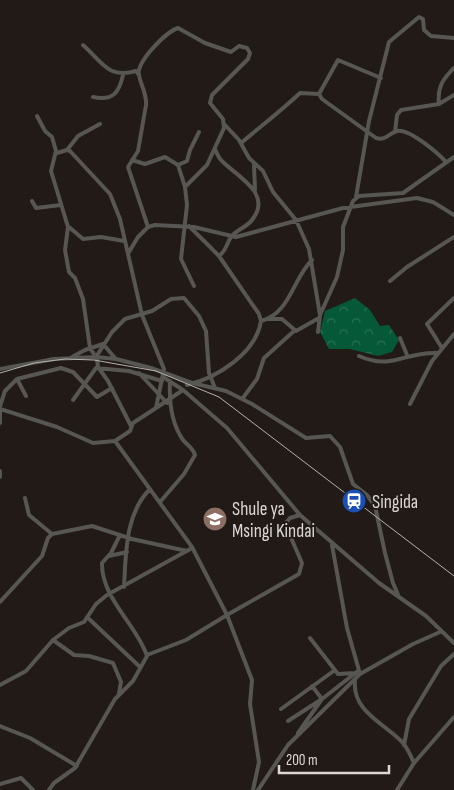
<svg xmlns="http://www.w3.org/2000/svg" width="454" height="790" font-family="'Sofia Sans Condensed',sans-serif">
	<defs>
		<pattern id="forest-crowns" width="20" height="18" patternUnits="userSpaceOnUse" patternTransform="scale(1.25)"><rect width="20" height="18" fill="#065938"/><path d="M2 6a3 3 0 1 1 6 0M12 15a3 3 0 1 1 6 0" fill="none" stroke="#2a7054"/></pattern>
	</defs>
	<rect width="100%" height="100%" fill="#211a16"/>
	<path fill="url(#forest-crowns)" d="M355,298L370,310L380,326L389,325L399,340L392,352L378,356L350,349H329L320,332L325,311Z"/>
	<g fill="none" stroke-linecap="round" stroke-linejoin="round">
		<path stroke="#575652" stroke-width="4" d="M83,45C103,63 108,79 136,71L138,74
			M381,78L338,60L319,94L322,99L376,138C386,141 389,133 397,131C409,128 439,154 446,162
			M93,97C113,101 119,93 123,75
			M439,104C437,87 443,79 454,68
			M37,116L45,131L52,137L56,151L51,171L68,227L65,250L69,272L75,278L83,299L90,348L97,359L98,367L108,381L131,426
			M225,125L239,140L249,158L263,171L273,192L296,220L309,249L320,315
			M395,132L397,115L401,110L439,104L454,95
			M241,143C261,126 281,111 300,93L319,94
			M215,149C217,154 219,159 223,162C238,177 273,194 252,220C247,227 236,230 231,237C226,244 227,250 219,256
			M67,150L78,136L100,124
			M57,153L67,150L70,151L110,194L120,219L142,315L164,369L156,408L133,423L130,431L115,441
			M132,160L145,164L165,157L178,165
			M254,165L255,190
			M185,187L178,165L187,161L190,150L199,132
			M356,197L369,121L389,42L419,17L423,19L424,30L431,36L454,38
			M32,201L36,208L61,205
			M189,226L219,256L259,314L261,321
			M69,227L83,239L101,237L124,241
			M148,227L128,167L138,151L146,105C147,94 141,86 139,75C136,62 166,32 178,28L205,43L231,52L239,46L247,48L250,53L248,59L212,95L210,103L223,119L224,128L207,165L185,187L187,205L181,259L194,286
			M129,252L138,237L148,227L155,225L194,227L236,237L343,208L417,198L433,202L454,215
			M390,281L407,267L454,237
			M268,319H282L296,331L319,318
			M318,332L320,315L337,277L343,250V227L353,201L359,196L403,193L454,157
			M400,338L407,355
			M442,348L427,324L454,298
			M359,356C393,371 404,351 438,353
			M72,357L85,350L103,344L115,358
			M96,357L112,332L125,319L152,311L171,299L184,298L199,316L206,331L209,373L215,388
			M0,369L54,359L96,357L116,359L151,368L192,383L226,391L252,404L306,438L330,436L340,447L353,484L367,495L375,506L385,553L393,583L399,597
			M139,373L167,403
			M163,377L183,390L227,428L300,515L379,583L426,616L454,643
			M17,379L26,396
			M187,385C217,378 256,353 261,321C290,314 293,278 312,260
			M242,399L257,379L264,358L294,331
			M73,400L96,368L129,371L162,381
			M410,404L432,361L454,334
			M0,406L5,391L17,379L61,368L73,372L97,397L112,388
			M156,408L183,390
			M0,409L57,427L93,443L115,441L192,547L227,615L186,640L147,655
			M0,412V423
			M0,471V477
			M25,498L29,515L52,534
			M160,502L184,474L195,455C193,448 187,445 183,440C171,423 169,401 170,381
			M332,545L347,628L360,674
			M109,556L127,552
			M124,587C126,553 125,514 150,489
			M0,602L42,556L48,538L52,534L92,526L132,539L187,551
			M87,617L140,667
			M310,638L338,674L355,673
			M53,640L74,655L89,656L113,663L121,682L119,693
			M355,681C352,712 386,724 403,743C408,749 411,756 414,763
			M0,685L26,671L53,640L69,628L84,622L96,604L107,595L192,548
			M281,709L335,670
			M288,721L322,699L358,671
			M0,726L30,738L77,766
			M298,733L322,699L312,686
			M404,745L409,719L441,666L454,654
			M0,784L21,778L33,790
			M49,790L54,783L75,768L115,699L133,681L147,656C137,625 101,598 102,563L111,553L120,535
			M253,790L259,762L250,704L252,680L227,615L299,574L302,563L285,524L290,518L300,515
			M258,790L288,745L360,674L413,644L440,632
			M397,790L414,763L454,717"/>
		<path stroke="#b6b1ad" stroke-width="1" d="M0,373L34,363L65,359L94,360L156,371L219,397L454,576"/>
	</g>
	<defs>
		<symbol id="station-disc" viewBox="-11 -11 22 22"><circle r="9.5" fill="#1a4fb4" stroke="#211a16"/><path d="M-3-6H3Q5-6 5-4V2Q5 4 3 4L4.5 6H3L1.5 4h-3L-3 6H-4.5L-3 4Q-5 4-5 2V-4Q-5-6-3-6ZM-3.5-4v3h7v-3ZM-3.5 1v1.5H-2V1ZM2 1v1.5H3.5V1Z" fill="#fff"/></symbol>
		<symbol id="school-disc" viewBox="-11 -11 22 22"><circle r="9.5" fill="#8d6e63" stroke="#211a16"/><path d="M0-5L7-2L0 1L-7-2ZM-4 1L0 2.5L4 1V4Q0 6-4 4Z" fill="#fff"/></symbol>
	</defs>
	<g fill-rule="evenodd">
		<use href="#station-disc" x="340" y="487" width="28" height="28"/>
		<use href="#school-disc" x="201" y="505" width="28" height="28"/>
	</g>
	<g text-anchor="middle" stroke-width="4" stroke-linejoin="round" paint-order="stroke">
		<g font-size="19" fill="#ddd8d5" stroke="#211a16" text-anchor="start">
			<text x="372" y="508">Singida</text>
			<text x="232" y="515">Shule ya<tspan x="232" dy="22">Msingi Kindai</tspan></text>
		</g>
	</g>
	<path d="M279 765v8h110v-8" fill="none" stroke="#ddd8d5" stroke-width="2.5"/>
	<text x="286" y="765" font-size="15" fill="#ddd8d5" stroke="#211a16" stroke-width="4" paint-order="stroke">200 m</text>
</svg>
